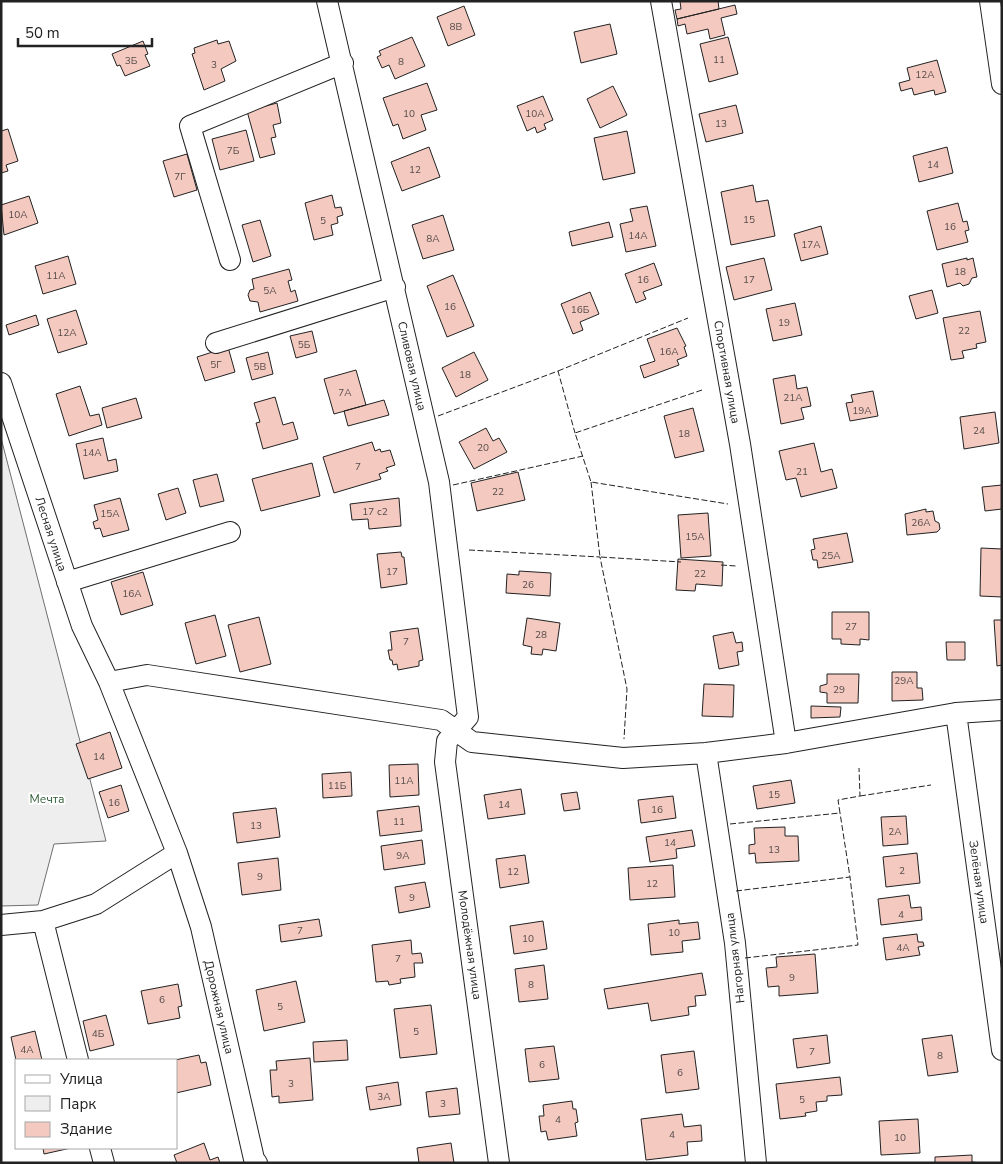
<svg xmlns="http://www.w3.org/2000/svg" width="1003" height="1164" font-family="'Nunito Sans',sans-serif">
	<rect width="100%" height="100%" fill="#fff"/>
	<path fill="#eee" stroke="#6f6f6f" d="M1,438L106,841L54,844L38,905L1,906Z"/>
	<path fill="#f3c9c0" stroke="#222" d="M680,1H718L719,9L677,19L675,10L681,9Z
		M735,5L737,14L721,18L725,35L710,39L708,29L687,34L685,24L678,26L677,19Z
		M464,6L475,35L448,46L437,17Z
		M610,24L617,54L581,63L574,32Z
		M412,37L425,66L395,79L389,65L382,68L377,57L381,55L379,51Z
		M728,37L738,74L709,82L700,44Z
		M217,40L218,44L229,41L236,61L221,69L225,81L204,90L192,54L195,53L194,48Z
		M143,41L148,54L145,55L150,66L125,76L120,65L117,66L112,54Z
		M937,60L946,92L935,95L934,90L914,95L912,88L901,91L899,83L910,80L907,68Z
		M427,83L437,110L421,115L426,130L403,139L398,124L393,126L383,98Z
		M613,86L627,115L600,128L587,99Z
		M543,96L553,120L544,124L546,129L537,133L535,127L527,131L517,106Z
		M277,103L281,123L273,125L276,137L271,138L275,154L260,158L247,111Z
		M736,105L743,133L706,142L699,114Z
		M8,129L18,161L6,165L8,171L1,173V131Z
		M246,130L254,161L220,170L212,139Z
		M627,131L635,173L603,180L594,138Z
		M429,147L440,177L402,191L391,162Z
		M947,147L953,173L919,182L913,156Z
		M187,154L197,190L174,197L163,161Z
		M753,185L756,202L768,200L775,236L731,245L721,192Z
		M332,195L335,208L341,207L343,215L337,217L338,223L331,225L333,235L314,240L305,203Z
		M29,196L38,223L4,235L1,205Z
		M958,203L963,222L967,221L969,230L965,231L968,242L937,250L927,211Z
		M647,206L656,246L626,252L620,224L633,221L630,209Z
		M443,215L454,250L423,259L412,225Z
		M260,220L271,256L253,262L242,225Z
		M609,222L613,237L572,246L569,232Z
		M821,226L828,254L801,261L794,234Z
		M68,256L76,284L43,294L35,266Z
		M764,258L772,290L734,300L726,267Z
		M967,258V260L973,258L977,277L972,278L969,284L963,286L960,283L947,287L942,264Z
		M654,263L662,285L643,292L646,299L636,303L625,274Z
		M289,269L292,280L288,281L291,292L295,290L298,301L260,312L258,302L250,301L248,295L250,290L254,289L252,279Z
		M453,275L474,326L447,337L427,286Z
		M932,290L938,313L916,319L909,296Z
		M590,292L599,314L580,322L583,330L573,334L561,304Z
		M795,303L802,335L773,341L766,309Z
		M76,310L87,344L58,353L47,319Z
		M980,311L986,342L976,344L977,348L962,351L964,358L951,360L943,318Z
		M36,315L39,325L9,335L6,325Z
		M677,328L686,346L684,347L687,356L677,360L679,365L644,378L640,366L655,361L647,339Z
		M312,331L317,352L296,358L290,336Z
		M228,347L235,372L205,381L197,357Z
		M268,352L273,374L252,380L246,358Z
		M474,352L488,380L456,397L442,368Z
		M356,370L366,405L334,414L324,379Z
		M795,375L797,389L807,387L811,406L801,408L804,419L781,424L773,379Z
		M80,386L90,416L99,414L102,425L69,436L56,394Z
		M873,391L878,416L850,421L846,403L853,402L851,395Z
		M275,397L283,425L293,422L298,439L263,449L256,423L260,422L254,403Z
		M136,398L142,418L107,428L102,408Z
		M384,400L389,415L348,426L344,411Z
		M693,408L704,451L675,458L664,416Z
		M995,412L999,443L964,449L960,417Z
		M486,428L493,441L499,438L507,452L474,469L459,442Z
		M103,438L108,461L116,459L118,471L84,479L76,444Z
		M372,442L375,451L380,449L381,452L390,450L395,465L386,468L388,471L379,474L381,479L334,493L323,457Z
		M814,443L821,472L832,469L837,488L801,497L796,478L786,480L779,451Z
		M312,463L320,496L261,511L252,479Z
		M518,472L525,500L477,511L471,483Z
		M217,474L224,501L200,507L193,480Z
		M1002,485V509L985,511L982,487Z
		M178,488L186,513L166,520L158,494Z
		M120,498L129,530L103,537L100,528L95,529L93,522L98,520L94,505Z
		M399,498L401,526L369,529L368,519L352,520L350,504Z
		M926,509V512L933,511L935,521L939,523L940,529L937,532L907,535L905,514Z
		M708,513L711,556L681,558L678,515Z
		M847,533L853,562L818,568L817,560H813L811,550L815,549L813,539Z
		M981,548L1002,549V597L980,596Z
		M401,552L402,557H404L407,584L381,588L377,554Z
		M678,559L723,562L722,586L696,584L695,591L676,590Z
		M519,571L551,573L550,596L506,593L507,574L519,575Z
		M143,572L153,605L121,615L111,582Z
		M832,612H869V640L860,639V645L841,644V639H832Z
		M215,615L226,656L196,664L185,623Z
		M259,617L271,664L240,672L228,625Z
		M527,618L560,623L556,651L543,649L542,655L531,654L532,647L523,645Z
		M994,620H1002V665L997,666Z
		M418,628L423,660L419,661V666L398,670L397,664L393,665L392,660H390L388,650H392L390,632Z
		M733,632L736,643L742,642L743,651L737,652L739,665L719,669L713,636Z
		M946,642H965V660H947Z
		M892,672H917V688H922L923,700L892,701Z
		M827,674H859L858,703H827V693L820,692V686L827,684Z
		M704,684L734,685L733,717L702,716Z
		M811,706L841,707L840,717L811,718Z
		M110,732L122,768L88,779L76,744Z
		M418,764L419,795L390,797L389,765Z
		M351,772L352,796L323,798L322,774Z
		M791,780L795,803L757,809L753,786Z
		M121,785L129,811L108,818L99,792Z
		M521,789L525,814L488,819L484,795Z
		M577,792L580,809L564,811L561,794Z
		M673,796L676,818L641,823L638,800Z
		M419,806L422,831L380,836L377,811Z
		M276,808L280,837L237,843L233,813Z
		M906,816L908,844L883,846L881,817Z
		M785,827V836H798L799,861L756,863L755,853L749,854V845L755,844L754,828Z
		M692,830L695,846L676,849L677,858L650,862L646,837Z
		M422,840L425,864L384,870L381,846Z
		M917,853L920,883L886,887L883,857Z
		M525,855L529,883L500,888L496,859Z
		M278,858L281,890L242,895L238,863Z
		M673,865L675,897L630,900L628,868Z
		M425,882L430,907L399,913L395,887Z
		M909,895L911,908L921,907L922,920L881,925L878,899Z
		M319,919L322,936L281,942L279,925Z
		M679,920V924L698,922L700,939L682,941L683,952L651,955L648,924Z
		M543,921L547,949L514,954L510,926Z
		M917,934L918,942H923L924,946L918,947L920,955L886,960L883,938Z
		M411,940L412,954L421,953L423,963H414L415,977L400,979L401,983L389,985L388,981L376,982L372,945Z
		M815,954L818,993L779,996V986L768,987L766,968L777,967L776,957Z
		M544,965L548,999L519,1002L515,969Z
		M702,973L706,995L695,996L696,1006L688,1007L689,1015L651,1021L648,1003L608,1009L604,989Z
		M296,981L305,1022L264,1031L256,990Z
		M178,984L182,1006L178,1007L180,1018L148,1024L141,991Z
		M431,1005L437,1054L400,1058L394,1009Z
		M106,1015L114,1045L90,1051L83,1021Z
		M35,1031L42,1060H16L11,1037Z
		M827,1035L830,1063L797,1068L793,1039Z
		M952,1035L958,1072L928,1076L922,1039Z
		M347,1040L348,1060L314,1062L313,1042Z
		M554,1046L559,1079L529,1082L525,1049Z
		M694,1051L699,1089L666,1093L661,1055Z
		M199,1055L201,1063L206,1062L211,1085L176,1093L175,1060Z
		M310,1058L313,1100L279,1103V1096L272,1097L270,1070H277L276,1061Z
		M840,1077L842,1095L827,1096V1101L816,1102L817,1111L805,1113L806,1116L780,1119L776,1084Z
		M398,1082L401,1105L370,1110L366,1087Z
		M457,1088L460,1114L429,1117L426,1092Z
		M572,1101L573,1109H576L578,1122L575,1123L577,1136L548,1140L546,1131L541,1132L539,1116H544L543,1105Z
		M682,1114L684,1127L701,1125L702,1141L687,1142L688,1155L646,1160L641,1119Z
		M918,1119L920,1153L881,1155L879,1121Z
		M204,1143L210,1160L218,1157L220,1163H177L174,1155Z
		M451,1143L454,1163H419L417,1148Z
		M43,1148H71L44,1154Z
		M972,1155V1162L981,1163H935V1157Z"/>
	<g fill="none" stroke-linecap="round" stroke-linejoin="round">
		<defs>
			<path id="minor" d="M327,1L439,482L468,717L447,741L445,762L499,1163
				M661,1L740,444L786,743
				M990,1L1002,84
				M230,260L190,126L343,63
				M216,343L395,287
				M1,383L82,626L109,682L177,853L201,927L254,1159L257,1163
				M67,582L230,532
				M109,682L147,675L441,720L472,742L623,758L706,753L786,743L956,713L1002,710
				M956,713L1002,1050
				M706,753L735,943L756,1163
				M43,921L78,1060
				M1,925L43,921L96,904L177,853
				M100,1148L104,1163"/>
		</defs>
		<use href="#minor" stroke="#222" stroke-width="22"/>
		<use href="#minor" stroke="#fff" stroke-width="20"/>
		<path stroke="#222" stroke-width="1" stroke-dasharray="6 2.5" stroke-linecap="butt" d="M558,371L688,318
			M702,390L575,433L591,482L728,504
			M438,416L558,371L575,433
			M591,482L600,557L681,562
			M453,485L583,456
			M469,550L600,557L627,689L624,739
			M721,565L736,566
			M860,796L931,785
			M730,824L840,813L838,800L860,796L859,768
			M736,891L850,877L840,813
			M745,958L858,945L850,877"/>
	</g>
	<g text-anchor="middle" stroke-width="4" stroke-linejoin="round" paint-order="stroke">
		<g font-size="10" fill="#564c4a">
			<text x="456" y="30">8В</text>
			<text x="719" y="63">11</text>
			<text x="131" y="64">3Б</text>
			<text x="401" y="65">8</text>
			<text x="214" y="68">3</text>
			<text x="925" y="78">12А</text>
			<text x="409" y="117">10</text>
			<text x="535" y="117">10А</text>
			<text x="721" y="127">13</text>
			<text x="233" y="154">7Б</text>
			<text x="933" y="168">14</text>
			<text x="415" y="173">12</text>
			<text x="180" y="180">7Г</text>
			<text x="18" y="218">10А</text>
			<text x="749" y="223">15</text>
			<text x="323" y="224">5</text>
			<text x="950" y="230">16</text>
			<text x="638" y="239">14А</text>
			<text x="433" y="242">8А</text>
			<text x="811" y="248">17А</text>
			<text x="960" y="275">18</text>
			<text x="56" y="279">11А</text>
			<text x="643" y="283">16</text>
			<text x="749" y="283">17</text>
			<text x="270" y="294">5А</text>
			<text x="450" y="310">16</text>
			<text x="580" y="313">16Б</text>
			<text x="784" y="326">19</text>
			<text x="964" y="334">22</text>
			<text x="67" y="336">12А</text>
			<text x="304" y="348">5Б</text>
			<text x="669" y="355">16А</text>
			<text x="216" y="368">5Г</text>
			<text x="260" y="370">5В</text>
			<text x="465" y="378">18</text>
			<text x="345" y="396">7А</text>
			<text x="793" y="401">21А</text>
			<text x="862" y="414">19А</text>
			<text x="979" y="434">24</text>
			<text x="684" y="437">18</text>
			<text x="483" y="451">20</text>
			<text x="92" y="456">14А</text>
			<text x="358" y="470">7</text>
			<text x="802" y="475">21</text>
			<text x="498" y="495">22</text>
			<text x="375" y="515">17 с2</text>
			<text x="110" y="517">15А</text>
			<text x="921" y="526">26А</text>
			<text x="695" y="540">15А</text>
			<text x="831" y="559">25А</text>
			<text x="392" y="575">17</text>
			<text x="700" y="577">22</text>
			<text x="528" y="588">26</text>
			<text x="132" y="597">16А</text>
			<text x="851" y="630">27</text>
			<text x="541" y="638">28</text>
			<text x="406" y="645">7</text>
			<text x="904" y="684">29А</text>
			<text x="839" y="693">29</text>
			<text x="99" y="760">14</text>
			<text x="404" y="784">11А</text>
			<text x="337" y="789">11Б</text>
			<text x="774" y="798">15</text>
			<text x="114" y="806">16</text>
			<text x="504" y="808">14</text>
			<text x="657" y="813">16</text>
			<text x="399" y="825">11</text>
			<text x="256" y="829">13</text>
			<text x="895" y="835">2А</text>
			<text x="670" y="846">14</text>
			<text x="774" y="853">13</text>
			<text x="403" y="859">9А</text>
			<text x="902" y="874">2</text>
			<text x="513" y="875">12</text>
			<text x="260" y="880">9</text>
			<text x="652" y="887">12</text>
			<text x="412" y="901">9</text>
			<text x="901" y="918">4</text>
			<text x="300" y="934">7</text>
			<text x="674" y="936">10</text>
			<text x="528" y="942">10</text>
			<text x="903" y="951">4А</text>
			<text x="398" y="962">7</text>
			<text x="792" y="981">9</text>
			<text x="531" y="988">8</text>
			<text x="162" y="1003">6</text>
			<text x="280" y="1010">5</text>
			<text x="416" y="1035">5</text>
			<text x="98" y="1037">4Б</text>
			<text x="27" y="1053">4А</text>
			<text x="812" y="1055">7</text>
			<text x="940" y="1059">8</text>
			<text x="542" y="1068">6</text>
			<text x="680" y="1076">6</text>
			<text x="291" y="1087">3</text>
			<text x="384" y="1100">3А</text>
			<text x="802" y="1103">5</text>
			<text x="443" y="1107">3</text>
			<text x="558" y="1123">4</text>
			<text x="672" y="1138">4</text>
			<text x="900" y="1141">10</text>
		</g>
		<g font-size="12" fill="#222" stroke="#fff">
			<text transform="translate(412 366) rotate(77)" y="4">Сливовая улица</text>
			<text transform="translate(727 372) rotate(80)" y="4">Спортивная улица</text>
			<text transform="translate(51 534) rotate(72)" y="4">Лесная улица</text>
			<text transform="translate(979 882) rotate(82)" y="4">Зелёная улица</text>
			<text transform="translate(470 945) rotate(82)" y="4">Молодёжная улица</text>
			<text transform="translate(735 958) rotate(-97)" y="4">Нагорная улица</text>
			<text transform="translate(219 1007) rotate(77)" y="4">Дорожная улица</text>
		</g>
		<g font-size="12" fill="#2f5e38" stroke="#fff">
			<text x="47" y="803">Мечта</text>
		</g>
	</g>
	<rect width="1003" height="1164" fill="none" stroke="#222222" stroke-width="5"/>
	<rect x="15" y="1059" width="162" height="90" fill="#ffffff" stroke="#a7a7a7"/>
	<rect x="25" y="1075" width="25" height="8" fill="#ffffff" stroke="#a7a7a7"/>
	<text x="60" y="1084" font-size="15" fill="#222222">Улица</text>
	<rect x="25" y="1096" width="25" height="15" fill="#eeeeee" stroke="#a7a7a7"/>
	<text x="60" y="1109" font-size="15" fill="#222222">Парк</text>
	<rect x="25" y="1122" width="25" height="15" fill="#f3c9c0" stroke="#a7a7a7"/>
	<text x="60" y="1134" font-size="15" fill="#222222">Здание</text>
	<path d="M18 38v8h134v-8" fill="none" stroke="#222222" stroke-width="2.5"/>
	<text x="25" y="38" font-size="15" fill="#222222" stroke="#ffffff" stroke-width="4" paint-order="stroke">50 m</text>
</svg>
